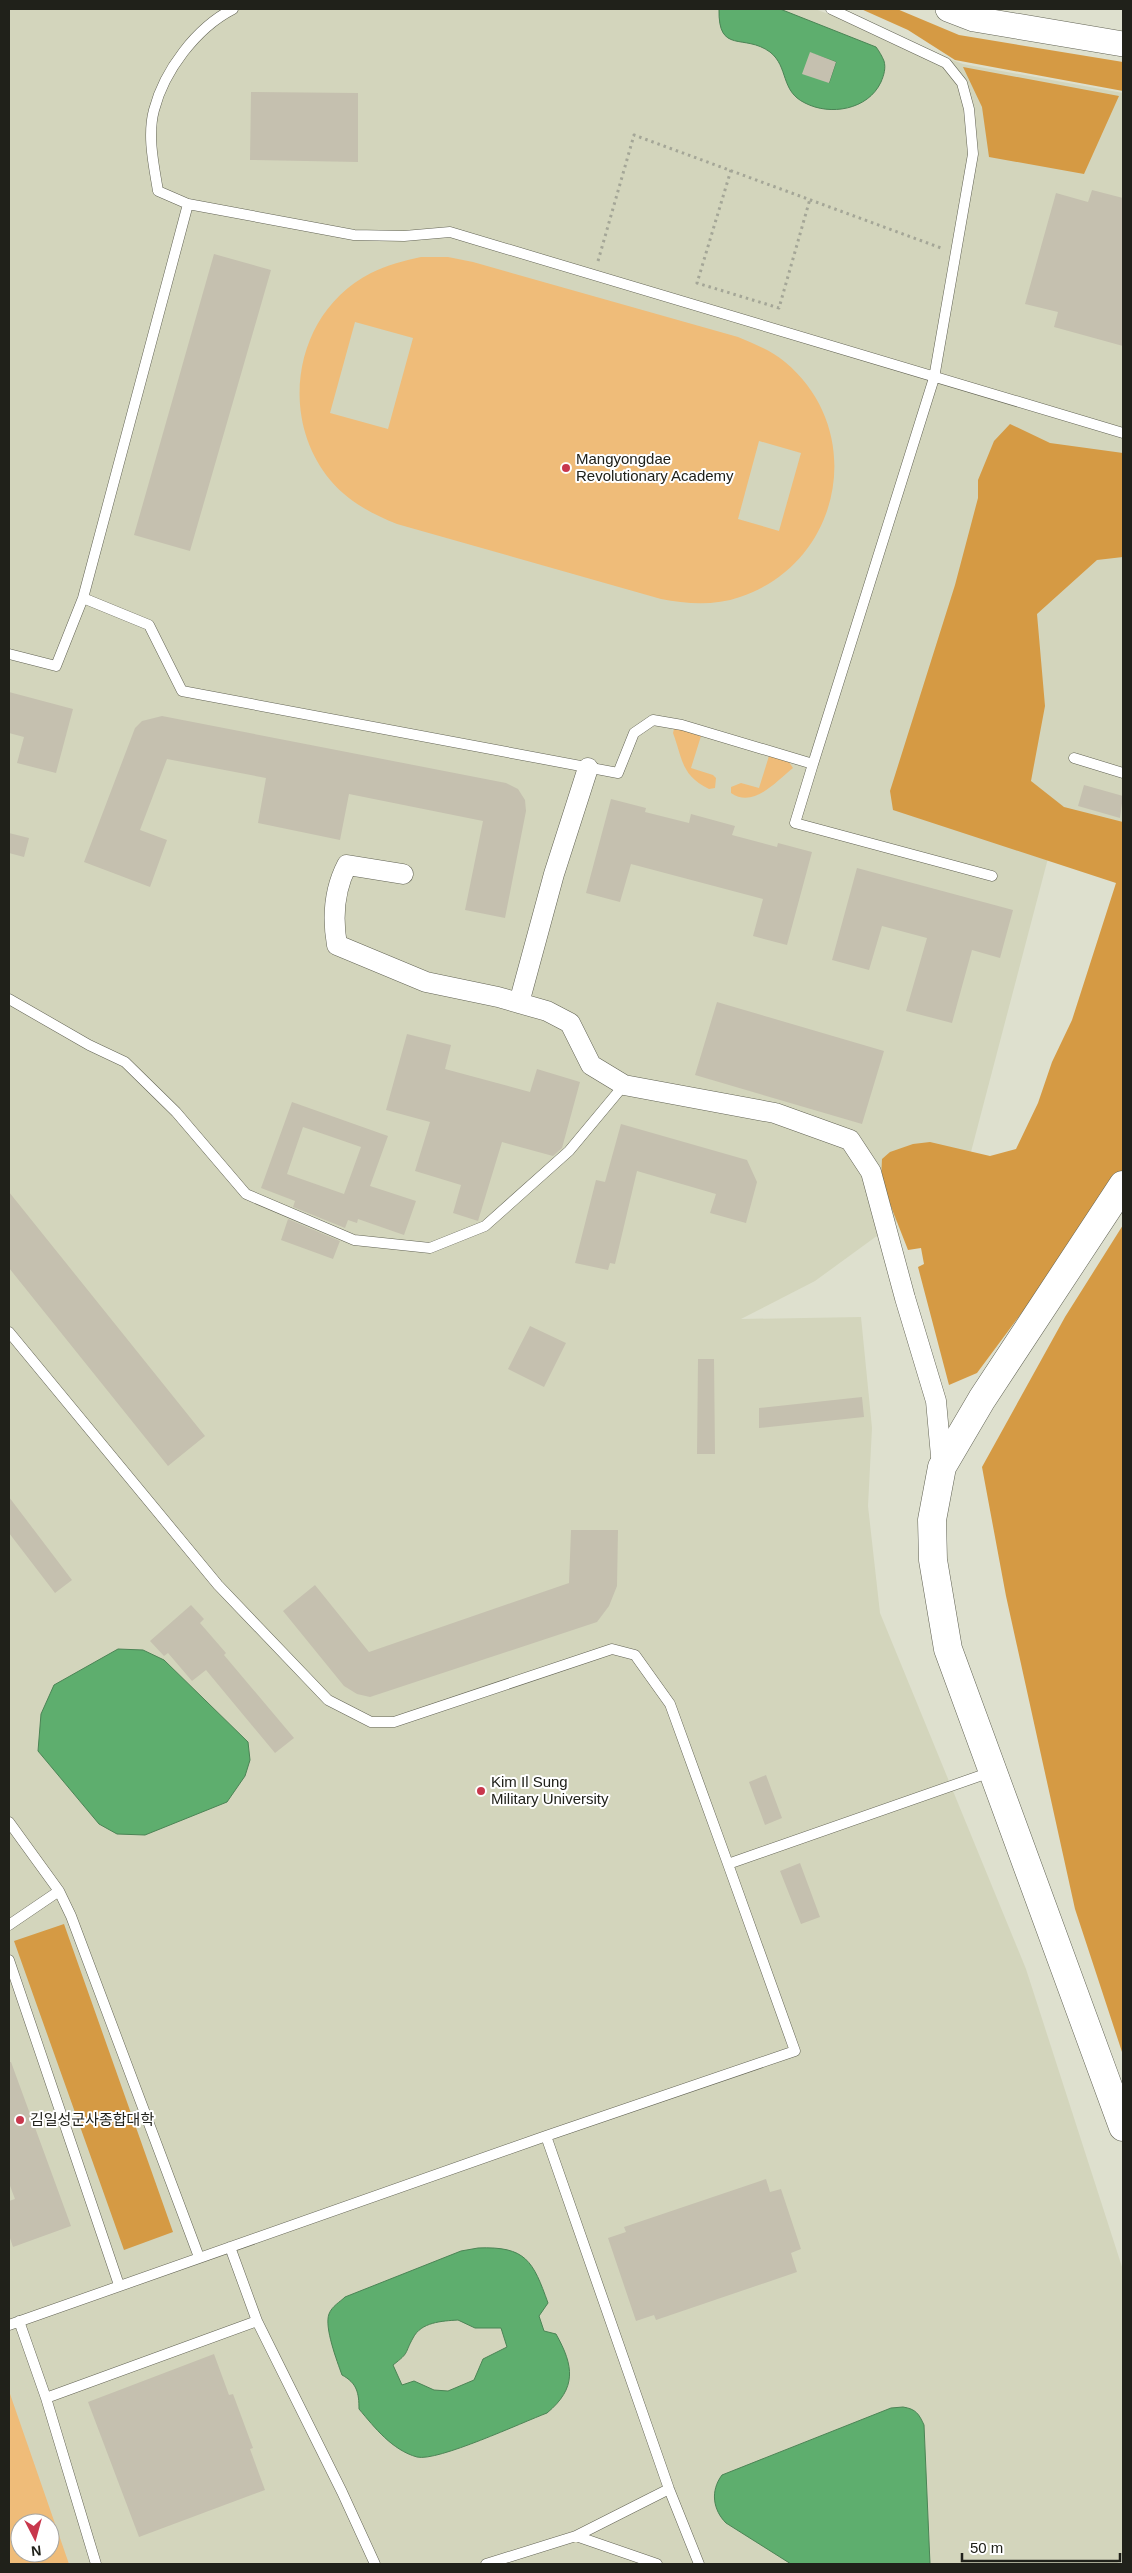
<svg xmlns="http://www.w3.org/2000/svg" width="1132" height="2573" font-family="Arial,'Noto Sans KR',sans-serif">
	<rect width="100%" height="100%" fill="#dee0ce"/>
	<path fill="#d3d5bc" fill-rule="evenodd" d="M9,9H815L963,64L1123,93V865L1052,843L966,1171L815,1281L741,1319L861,1317L872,1428L868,1506L880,1613L1026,1969L1123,2270V2552L1117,2564H9ZM20,2523H50V2553H20Z"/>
	<path fill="#efbc79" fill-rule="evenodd" d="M421,257H448L473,262L738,337C754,344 771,350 785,362C868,431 842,563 740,597C714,606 687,604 661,599L397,524C372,514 349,502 331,481C277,417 294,312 371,273C387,265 403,261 421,257ZM355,322L413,338L388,429L330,413ZM759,441L801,453L779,531L738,519Z
		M677,728L701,736L691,768L713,775L716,778L715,788L709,789C681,775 683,760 673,733L674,729Z
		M769,756L789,762L793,768C776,781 754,809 731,793V787L741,783L759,788Z
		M9,2391L69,2564H9ZM20,2523H50V2553H20Z"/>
	<path fill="#d59a44" d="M861,9H897L959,35L1123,62V91L955,60L908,30Z
		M963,67L1119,96L1084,174L989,157L982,107Z
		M1010,424L1050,443L1123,453V557L1097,560L1037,614L1045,706L1031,781L1064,807L1123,822V1173L1081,1233L977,1373L949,1385L918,1267L924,1264L921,1248L908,1250L881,1181L882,1159L890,1152L913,1144L930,1142L990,1156L1016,1149L1038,1103L1052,1062L1072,1020L1116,883L893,810L890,791L955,585L978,498V480L994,441Z
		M1123,1225V2055L1075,1909L1006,1596L982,1467L1065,1317Z
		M64,1924L173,2232L124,2250L14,1941Z"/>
	<path fill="#5eae6e" stroke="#4b8455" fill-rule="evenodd" d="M719,9H780L876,47C879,51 882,56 884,61C886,68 884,75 881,82C868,110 830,116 805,103C780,91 789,67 770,52C744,33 718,55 719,9ZM810,53L836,62L829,83Z
		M118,1649L143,1650L164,1660L248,1742L250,1760L245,1776L227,1802L145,1835L117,1834L99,1824L38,1751L41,1714L54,1685Z
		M478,2248C526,2246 533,2261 548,2303L539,2316L544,2331L556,2334C574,2366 577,2388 547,2413C523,2422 437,2462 417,2457C392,2450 375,2428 359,2409C359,2393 357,2383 342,2375C337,2361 324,2327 329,2314C332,2306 340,2302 345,2297L461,2251ZM458,2320L475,2328H501L507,2347L483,2359L474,2380L448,2391L434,2390L414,2381L402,2385L393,2365C410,2352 404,2354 413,2338C421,2322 442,2321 458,2320Z
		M903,2407C916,2409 919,2414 924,2425L930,2564H791L726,2523C713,2510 710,2491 722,2475L891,2408Z"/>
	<path fill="#c5c0af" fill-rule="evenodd" d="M810,52L836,62L829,83L802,74Z
		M251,92L358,93V162L250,160Z
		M1092,190L1123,198V346L1054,327L1058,312L1025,304L1056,193L1088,202Z
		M214,254L271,270L190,551L134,535Z
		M9,692L73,709L56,773L17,763L24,737L9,733Z
		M162,716L506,783L518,789L525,800L526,811L505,918L465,910L483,821L349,794L340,840L258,823L266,778L167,759L140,830L167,840L150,887L84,862L135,728L142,721Z
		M1084,785L1123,796L1120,818L1078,806Z
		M611,799L646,808L645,812L689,823L691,814L735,826L732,835L777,847L778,843L812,852L787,945L753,936L763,899L631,864L620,902L586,893Z
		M9,833L29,838L24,857L9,853Z
		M857,868L1013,910L1000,958L972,950L952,1023L906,1011L927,938L882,926L869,970L832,960Z
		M717,1002L884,1051L862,1124L695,1075Z
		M407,1034L451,1045L445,1069L530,1092L537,1069L580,1082L562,1148L553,1156L502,1142L478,1221L453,1213L461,1185L415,1171L430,1122L386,1110Z
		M292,1102L388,1136L370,1186L416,1201L404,1235L358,1219L357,1223L348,1220L345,1228L293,1207L295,1201L261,1188ZM303,1127L361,1147L344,1194L287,1174Z
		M621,1124L747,1160L757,1182L746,1223L710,1213L716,1194L637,1171L615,1264L610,1263L608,1270L575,1263L596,1180L605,1182Z
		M9,1192L205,1436L168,1466L9,1268Z
		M288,1219L340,1241L333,1259L281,1240Z
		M530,1326L566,1343L544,1387L508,1369Z
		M698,1359H714L715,1454H697Z
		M862,1397L864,1417L759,1428V1408Z
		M9,1497L72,1580L55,1593L9,1533Z
		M571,1530H618L617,1586L609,1606L597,1622L370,1697L357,1694L344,1686L283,1611L315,1585L369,1652L569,1583Z
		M191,1605L204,1619L200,1623L226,1653L224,1655L294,1738L275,1753L206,1670L192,1681L168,1653L164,1656L150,1641Z
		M766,1775L782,1818L765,1825L749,1782Z
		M800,1863L820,1917L801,1924L780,1871Z
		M9,2062H11L71,2226L13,2247L9,2235V2201L15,2199L9,2183Z
		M766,2179L770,2192L781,2189L801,2249L791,2253L797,2272L656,2320L654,2315L636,2321L608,2238L626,2232L624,2227Z
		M214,2354L229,2395L233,2394L253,2448L250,2449L265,2490L139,2537L88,2402Z"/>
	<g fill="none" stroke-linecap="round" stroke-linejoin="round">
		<defs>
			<path id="service" d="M188,204L158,191C154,166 147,136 154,110C164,71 196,28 233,9
				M83,598L149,625L182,691L618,773L634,733L653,720L682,725L813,764L795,823L992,876
				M9,654L56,666L83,598L188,204L354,235L404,236L450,232L1123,433
				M1074,758L1123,773
				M813,764L934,378L973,154L969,109L962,83L946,63L831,9
				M9,999L89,1045L125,1062L176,1112L246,1194L354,1240L430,1248L485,1226L569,1151L624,1085
				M9,1332L218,1585L328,1700L371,1722H394L612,1649L635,1655L670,1704L728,1864
				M9,1822L59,1891L71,1916L199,2257
				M9,1925L59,1891
				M9,1960L119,2285
				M546,2136L669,2489L699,2564
				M19,2321L46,2398L96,2564
				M257,2321L342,2492L375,2564
				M9,2325L546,2136L795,2051L728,1864L991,1772
				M46,2398L257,2321L230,2247
				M576,2536L669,2489
				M486,2564L576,2536L657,2564"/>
			<path id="minor" d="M403,874L347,865C334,890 332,916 337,945L426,982L498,997L547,1011L570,1023L591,1065L624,1085L775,1113L850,1140L871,1172L905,1298L936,1401L942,1467
				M519,1003L554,874L588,768"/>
			<path id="tertiary" d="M948,9L974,19L1123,44"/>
			<path id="secondary" d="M1123,1185L982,1399L942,1467L932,1520L933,1560L948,1649L1123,2127"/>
		</defs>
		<use href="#service" stroke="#626354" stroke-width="11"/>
		<use href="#minor" stroke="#626354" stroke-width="21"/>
		<use href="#tertiary" stroke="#626354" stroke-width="26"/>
		<use href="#secondary" stroke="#626354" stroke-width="29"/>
		<path stroke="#a4a697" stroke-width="3" stroke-dasharray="2.5 4" stroke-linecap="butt" d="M731,170L697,283L779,308L810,199
			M598,261L634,135L941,248"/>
		<use href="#service" stroke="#fff" stroke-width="10"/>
		<use href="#minor" stroke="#fff" stroke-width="20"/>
		<use href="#tertiary" stroke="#fff" stroke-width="25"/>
		<use href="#secondary" stroke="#fff" stroke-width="28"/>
	</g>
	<g fill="#c8374c" stroke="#fff" stroke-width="2">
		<circle cx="566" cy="468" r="5"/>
		<circle cx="481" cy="1791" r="5"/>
		<circle cx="20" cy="2120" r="5"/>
	</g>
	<g text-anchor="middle" stroke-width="4" stroke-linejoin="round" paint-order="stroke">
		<g font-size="15" fill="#20211a" stroke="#fff" text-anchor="start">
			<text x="576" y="464">Mangyongdae<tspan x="576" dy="17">Revolutionary Academy</tspan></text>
			<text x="491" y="1787">Kim Il Sung<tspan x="491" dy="17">Military University</tspan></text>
			<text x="30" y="2125">김일성군사종합대학</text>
		</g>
	</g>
	<rect width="1132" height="2573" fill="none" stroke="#20211a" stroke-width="20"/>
	<g transform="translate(35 2538) rotate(174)"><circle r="24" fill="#ffffff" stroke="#a6a6a3"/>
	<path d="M0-4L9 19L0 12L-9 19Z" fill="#c8374c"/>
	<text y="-8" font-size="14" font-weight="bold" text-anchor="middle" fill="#20211a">N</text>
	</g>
	<path d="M962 2553v8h158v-8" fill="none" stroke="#20211a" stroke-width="2.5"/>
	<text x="970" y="2553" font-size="15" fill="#20211a" stroke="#ffffff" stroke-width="4" paint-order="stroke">50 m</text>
</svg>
